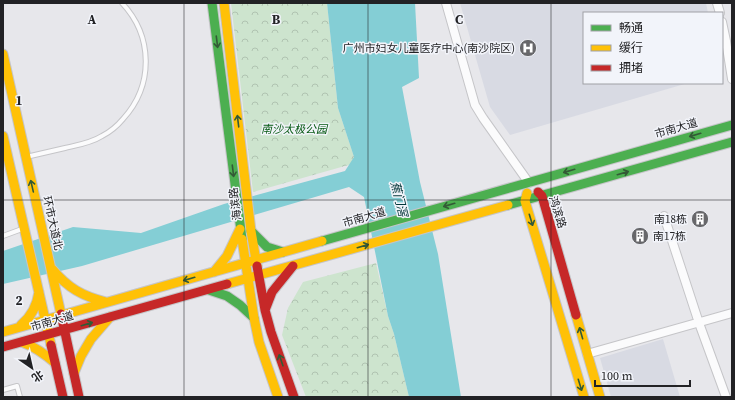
<svg xmlns="http://www.w3.org/2000/svg" width="735" height="400" font-family="'Source Serif 4','Noto Sans SC',serif">
	<defs>
		<pattern id="forest-crowns" width="20" height="18" patternUnits="userSpaceOnUse"><rect width="20" height="18" fill="#cde4ce"/><path d="M2 6a3 3 0 1 1 6 0M12 15a3 3 0 1 1 6 0" fill="none" stroke="#b0c3b1"/></pattern>
	</defs>
	<rect width="100%" height="100%" fill="#e7e7eb"/>
	<path fill="#d8dae3" d="M460,3H706L708,13H584V83H688L510,135L490,107Z
		M663,339L680,397H611L600,358Z"/>
	<path fill="url(#forest-crowns)" d="M231,3H327L338,108L354,157L352,164L253,192Z
		M376,263L388,316L394,334L409,397H306L282,335L288,308L303,282Z"/>
	<path fill="#84ced5" d="M327,3H415L419,78L402,87L420,182L438,254L461,397H409L394,334L388,316L364,197L349,187L82,266L3,284V251L73,227L141,233L224,204L345,171L354,157L338,108Z"/>
	<g fill="none" stroke-linecap="round" stroke-linejoin="round">
		<defs>
			<path id="lane" d="M26,157C39,154 52,151 65,148C78,145 91,143 102,136C110,132 118,125 123,119C154,85 153,36 122,3
				M3,236L22,229
				M3,390L17,386L20,397"/>
			<path id="street" d="M446,3L475,105L483,118L529,183
				M717,3L720,13
				M722,22L726,41L732,79
				M664,216L699,323L726,397
				M587,354L732,313"/>
			<path id="fast" d="M212,3L242,239
				M508,205L732,142
				M251,231L267,247L283,252
				M322,241L732,125
				M209,290L227,296L240,305L254,318"/>
			<path id="slow" d="M224,3L251,231L257,266
				M3,54L61,314
				M3,136L51,345
				M527,193L525,201L584,397
				M242,239L254,318L259,342L278,397
				M52,269C68,288 82,296 106,302
				M214,272L227,256L240,229
				M227,284L508,205
				M576,315L600,397
				M21,325C32,316 37,306 39,292
				M3,332L322,241
				M22,342C35,347 45,354 55,363
				M74,373L81,356L91,339L110,317"/>
			<path id="jam" d="M538,192L542,196L576,315
				M257,266L265,310L271,332L294,397
				M265,310L272,292L293,266
				M61,314L79,397
				M51,345L63,397
				M3,347L227,284"/>
		</defs>
		<use href="#lane" stroke="#c5c5c8" stroke-width="6"/>
		<use href="#street" stroke="#c5c5c8" stroke-width="10"/>
		<use href="#fast" stroke="#c5c5c8" stroke-width="11"/>
		<use href="#slow" stroke="#c5c5c8" stroke-width="11"/>
		<use href="#jam" stroke="#c5c5c8" stroke-width="11"/>
		<use href="#lane" stroke="#fbfbfc" stroke-width="4"/>
		<use href="#street" stroke="#fbfbfc" stroke-width="8"/>
		<use href="#fast" stroke="#4caf50" stroke-width="9"/>
		<use href="#slow" stroke="#ffc107" stroke-width="9"/>
		<use href="#jam" stroke="#c62828" stroke-width="9"/>
	</g>
	<defs><path id="oneway-shaft" d="M-6 0H5M1.5-3L5.5 0L1.5 3" fill="none" stroke-width="1.6" stroke-linecap="round" stroke-linejoin="round"/></defs>
	<g stroke="#335a36">
		<use href="#oneway-shaft" transform="translate(217 42) rotate(83)"/>
		<use href="#oneway-shaft" transform="translate(238 121) rotate(-97)"/>
		<use href="#oneway-shaft" transform="translate(695 135) rotate(164)"/>
		<use href="#oneway-shaft" transform="translate(233 171) rotate(83)"/>
		<use href="#oneway-shaft" transform="translate(569 171) rotate(164)"/>
		<use href="#oneway-shaft" transform="translate(623 173) rotate(-16)"/>
		<use href="#oneway-shaft" transform="translate(32 186) rotate(-103)"/>
		<use href="#oneway-shaft" transform="translate(449 205) rotate(164)"/>
		<use href="#oneway-shaft" transform="translate(531 220) rotate(73)"/>
		<use href="#oneway-shaft" transform="translate(363 246) rotate(-16)"/>
		<use href="#oneway-shaft" transform="translate(189 279) rotate(164)"/>
		<use href="#oneway-shaft" transform="translate(87 324) rotate(-16)"/>
		<use href="#oneway-shaft" transform="translate(581 333) rotate(-106)"/>
		<use href="#oneway-shaft" transform="translate(281 360) rotate(-109)"/>
		<use href="#oneway-shaft" transform="translate(580 385) rotate(73)"/>
	</g>
	<path fill="none" stroke="#222225" stroke-width="1" stroke-opacity="0.55" d="M184,3V397M368,3V397M551,3V397M3,200H732"/>
	<defs>
		<symbol id="hospital-disc" viewBox="-11 -11 22 22"><circle r="9.5" fill="#67676a" stroke="#f2f4fa"/><path d="M-5-5h3v3.5h4V-5h3V5h-3V1.5h-4V5h-3Z" fill="#fff"/></symbol>
		<symbol id="building-disc" viewBox="-11 -11 22 22"><circle r="9.5" fill="#67676a" stroke="#f2f4fa"/><path d="M-4-6H4V6H1V3H-1V6H-4ZM-2.5-4.3h1.7v1.8h-1.7ZM.8-4.3h1.7v1.8H.8ZM-2.5-1h1.7V.8h-1.7ZM.8-1h1.7V.8H.8Z" fill="#fff"/></symbol>
	</defs>
	<g fill-rule="evenodd">
		<use href="#hospital-disc" x="518" y="38" width="20" height="20"/>
		<use href="#building-disc" x="690" y="209" width="20" height="20"/>
		<use href="#building-disc" x="630" y="226" width="20" height="20"/>
	</g>
	<g text-anchor="middle" stroke-width="3" stroke-linejoin="round" paint-order="stroke">
		<g font-size="11" fill="#222225" stroke="#f2f4fa" text-anchor="end">
			<text x="515" y="52">广州市妇女儿童医疗中心(南沙院区)</text>
			<text x="687" y="223">南18栋</text>
			<text x="653" y="240" text-anchor="start">南17栋</text>
		</g>
		<g font-size="11" fill="#222225" stroke="#f2f4fa">
			<text transform="translate(676 128) rotate(-16)" y="4">市南大道</text>
			<text transform="translate(235 204) rotate(-97)" y="4">海滨路</text>
			<text transform="translate(558 212) rotate(73)" y="4">鸿滨路</text>
			<text transform="translate(364 217) rotate(-16)" y="4">市南大道</text>
			<text transform="translate(53 223) rotate(77)" y="4">环市大道北</text>
			<text transform="translate(52 321) rotate(-16)" y="4">市南大道</text>
		</g>
		<g font-size="11" font-style="italic" fill="#055912" stroke="#f2f4fa">
			<text x="294" y="133">南沙太极公园</text>
		</g>
		<g font-size="12" font-style="italic" fill="#003437" stroke="#f2f4fa">
			<text transform="translate(399 199) rotate(76)" y="4">蕉门滘</text>
		</g>
	</g>
	<g font-size="13" text-anchor="middle" font-weight="bold" fill="#222225" stroke="#f2f4fa" stroke-width="3" stroke-linejoin="round" paint-order="stroke">
		<text x="92" y="24">A</text>
		<text x="276" y="24">B</text>
		<text x="459" y="24">C</text>
		<text x="19" y="105">1</text>
		<text x="19" y="305">2</text>
	</g>
	<rect width="735" height="400" fill="none" stroke="#222225" stroke-width="8"/>
	<rect x="583" y="12" width="140" height="72" fill="#f2f4fa" stroke="#9fa0a5"/>
	<rect x="591" y="25" width="20" height="6" fill="#4caf50" stroke="#9fa0a5"/>
	<text x="619" y="32" font-size="12" fill="#222225">畅通</text>
	<rect x="591" y="45" width="20" height="6" fill="#ffc107" stroke="#9fa0a5"/>
	<text x="619" y="52" font-size="12" fill="#222225">缓行</text>
	<rect x="591" y="65" width="20" height="6" fill="#c62828" stroke="#9fa0a5"/>
	<text x="619" y="72" font-size="12" fill="#222225">拥堵</text>
	<g transform="translate(32 368) rotate(146)" stroke="#f2f4fa" stroke-width="3" paint-order="stroke">
	<path d="M0-3L7 15L0 10L-7 15Z" fill="#222225"/>
	<text y="-6" font-size="11" font-weight="bold" text-anchor="middle" fill="#222225">北</text>
	</g>
	<path d="M595 380v6h95v-6" fill="none" stroke="#222225" stroke-width="2"/>
	<text x="601" y="380" font-size="12" fill="#222225" stroke="#f2f4fa" stroke-width="3" paint-order="stroke">100 m</text>
</svg>
